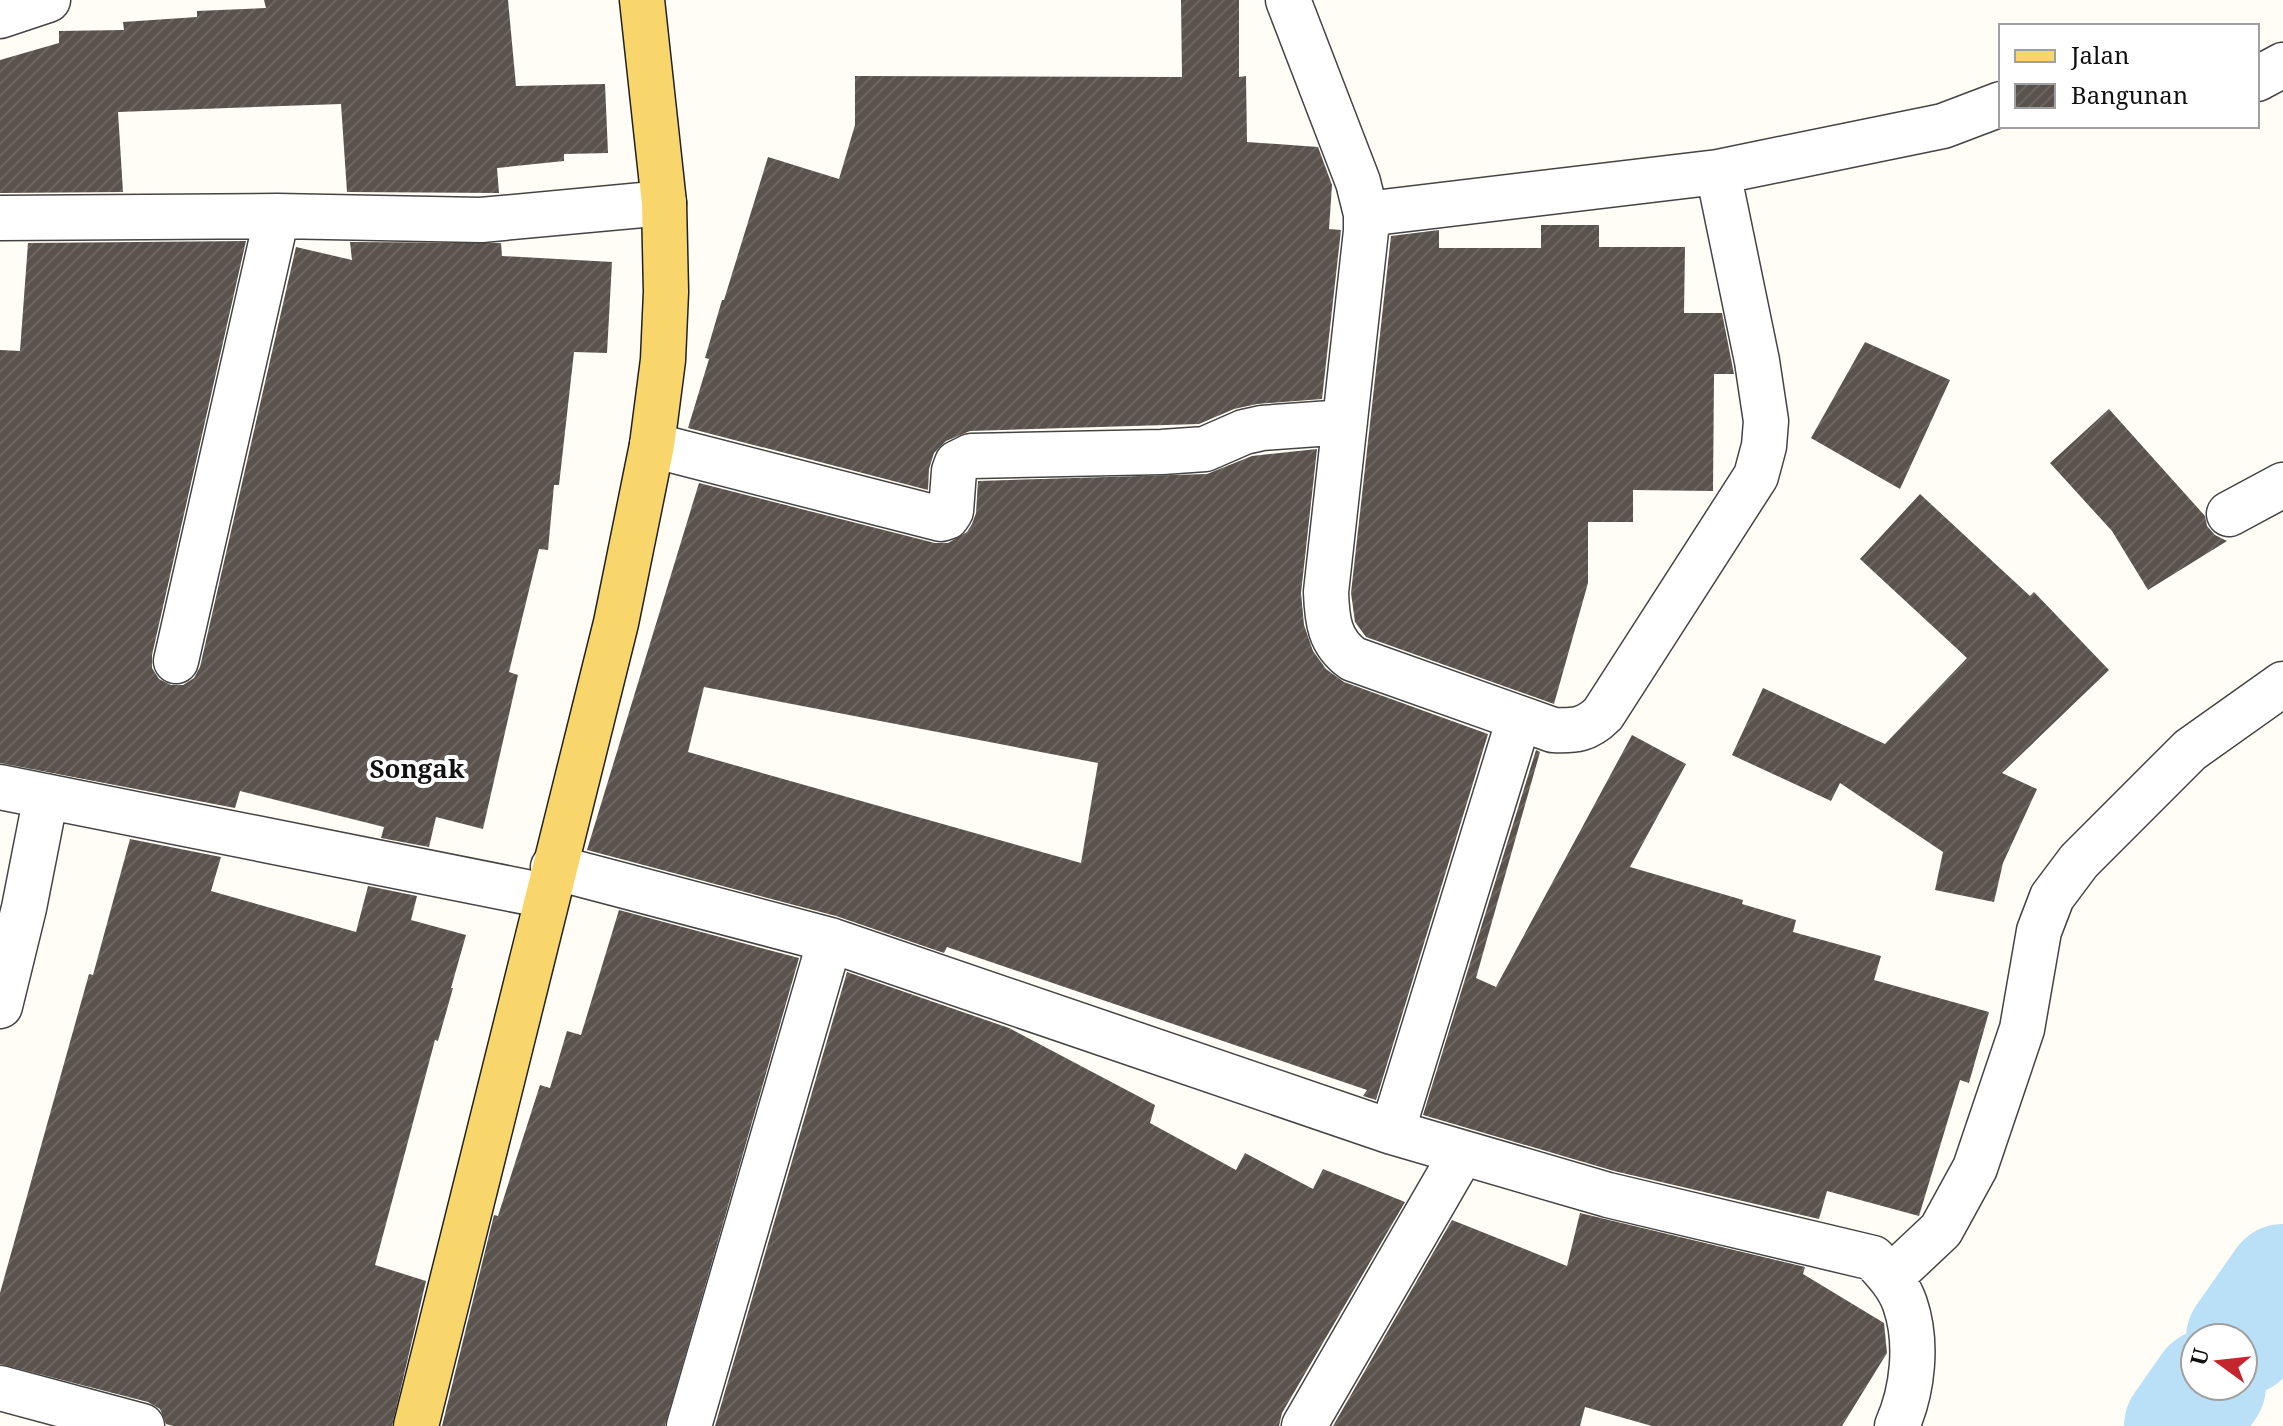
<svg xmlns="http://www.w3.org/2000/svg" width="2283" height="1426" font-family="'Noto Serif',serif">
	<defs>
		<pattern id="building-hatch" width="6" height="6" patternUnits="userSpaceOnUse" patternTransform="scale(2)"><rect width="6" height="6" fill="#5a524d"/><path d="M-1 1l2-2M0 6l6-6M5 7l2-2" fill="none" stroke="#6d6662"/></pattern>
	</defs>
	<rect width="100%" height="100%" fill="#fffdf5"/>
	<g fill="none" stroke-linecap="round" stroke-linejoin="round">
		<path stroke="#b9e0f7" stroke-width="114" d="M2243,1338L2283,1281
			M2181,1426L2209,1386"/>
	</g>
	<path fill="url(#building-hatch)" fill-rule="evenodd" d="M264,0H508L516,86L605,84L608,153L564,154V161L497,168L499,193L347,192L341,104L118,112L123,192L0,193V60L59,43V31L124,30L123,22L197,17V11L266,8Z
		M1181,0H1239V77L1246,76L1247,142L1318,147L1332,185L1329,229L1341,230L1322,399L1257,404L1234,409L1199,424L970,431L946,441L934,453L929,469L928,490L688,428L709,359L705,358L722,300H724L768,157L839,179L855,125V76L1182,77Z
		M1541,225H1599V247H1685L1684,313H1722L1734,374H1714L1713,491L1633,490V522H1588V583L1554,704L1366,637L1355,622L1351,593L1391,236L1439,230V248H1541Z
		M246,241L152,655V668L159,679L171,685H183L194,678L200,667L296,247L352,260L350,242L501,243L502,256L612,262L607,353L574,352L559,485H554L548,550L539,549L509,672L518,675L483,829L436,817L429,847L381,838L384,827L240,791L235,808L0,763V350L20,351L28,243Z
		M1865,342L1950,380L1900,489L1811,438Z
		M2109,409L2205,516L2207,526L2215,535L2227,541L2148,590L2112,531L2050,463Z
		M1317,449L1301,593L1304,625L1313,651L1326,669L1344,682L1488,734L1376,1100L1363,1096L1367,1090L947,947L944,953L836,916L587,850L699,483L935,543H948L967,532L972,524L976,513L978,481L1207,474L1252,456ZM704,687L1098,763L1081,863L688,752Z
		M1920,494L2030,596L2034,592L2109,670L2002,773L2037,789L2003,863L1994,902L1935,890L1943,852L1840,783L1831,801L1732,755L1763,688L1885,744L1967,658L1860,559Z
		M1632,735L1686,764L1630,867L1743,900L1742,904L1796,920L1793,932L1881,956L1874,980L1989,1012L1969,1083L1960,1080L1919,1216L1827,1191L1819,1219L1614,1171L1423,1115L1536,750L1540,752L1476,978L1496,987Z
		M130,839L221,857L211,891L356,932L368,886L417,896L411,920L466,935L451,988H453L438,1041L435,1040L375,1265L426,1281L392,1426H173L166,1424L160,1409L148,1402L0,1364V1293L89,974L93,975Z
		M619,910L799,958L665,1426H442L494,1215L498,1216L540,1085L550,1088L567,1031L581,1035Z
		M847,972L1009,1028L1155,1105L1150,1123L1236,1170L1245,1153L1313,1189L1323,1169L1405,1202L1282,1413L1279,1426H715Z
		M1580,1213L1805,1267L1803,1274L1884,1323L1887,1353L1842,1426H1652L1585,1407L1580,1426H1333L1452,1220L1567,1266Z"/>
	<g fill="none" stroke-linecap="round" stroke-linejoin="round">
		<defs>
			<path id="minor" d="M1288,0L1358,182L1366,214L1718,172L1943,126L2001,104
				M0,16L48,0
				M2257,79L2283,65
				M1366,214V231L1326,592C1327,620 1329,642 1353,659L1553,730C1575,731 1587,730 1603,714L1756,476L1764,446L1766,421L1757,361L1718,172
				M0,218L277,216L481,220L664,203
				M652,445L941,519L947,517L951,511L954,471L957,463L971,456L1162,452L1205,449L1244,432L1262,428L1345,422
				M2229,514L2283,485
				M176,661L277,216
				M0,787L546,896
				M553,867L830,940L1392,1132L1608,1195L1873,1258C1886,1272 1899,1286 1905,1304C1918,1342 1913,1390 1897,1426
				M0,1006L24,908L46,796
				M1392,1132L1519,719
				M1891,1277L1941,1230L1975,1168L2022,1029L2039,931L2052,897L2079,861L2190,750L2283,684
				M0,1388L142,1426
				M689,1426L830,940
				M1304,1426L1462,1153"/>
			<path id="major" d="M416,1426L616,623L652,445L663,360L666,292L664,203L642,0"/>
		</defs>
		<use href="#minor" stroke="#444" stroke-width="47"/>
		<use href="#major" stroke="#222" stroke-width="47"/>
		<use href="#minor" stroke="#fff" stroke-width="44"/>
		<use href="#major" stroke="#f9d66b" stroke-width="44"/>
	</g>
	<g text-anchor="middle" stroke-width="8" stroke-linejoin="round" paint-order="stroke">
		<g font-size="26" font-weight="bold" fill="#111" stroke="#fff">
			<text x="417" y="778">Songak</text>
		</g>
	</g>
	<rect x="1999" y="24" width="260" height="104" fill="#ffffff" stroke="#a0a0a0" stroke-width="2"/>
	<rect x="2015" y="50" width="40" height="12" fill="#f9d66b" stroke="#a0a0a0" stroke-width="2"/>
	<text x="2071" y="64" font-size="24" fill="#111111">Jalan</text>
	<rect x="2015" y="84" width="40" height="24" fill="url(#building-hatch)" stroke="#a0a0a0" stroke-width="2"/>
	<text x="2071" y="104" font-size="24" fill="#111111">Bangunan</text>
	<g transform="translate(2219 1362) rotate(285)"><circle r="38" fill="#ffffff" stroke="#a0a0a0" stroke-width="2"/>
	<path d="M0-6L14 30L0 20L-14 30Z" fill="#c4262e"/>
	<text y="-12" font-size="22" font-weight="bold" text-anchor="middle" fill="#111111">U</text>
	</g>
</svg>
